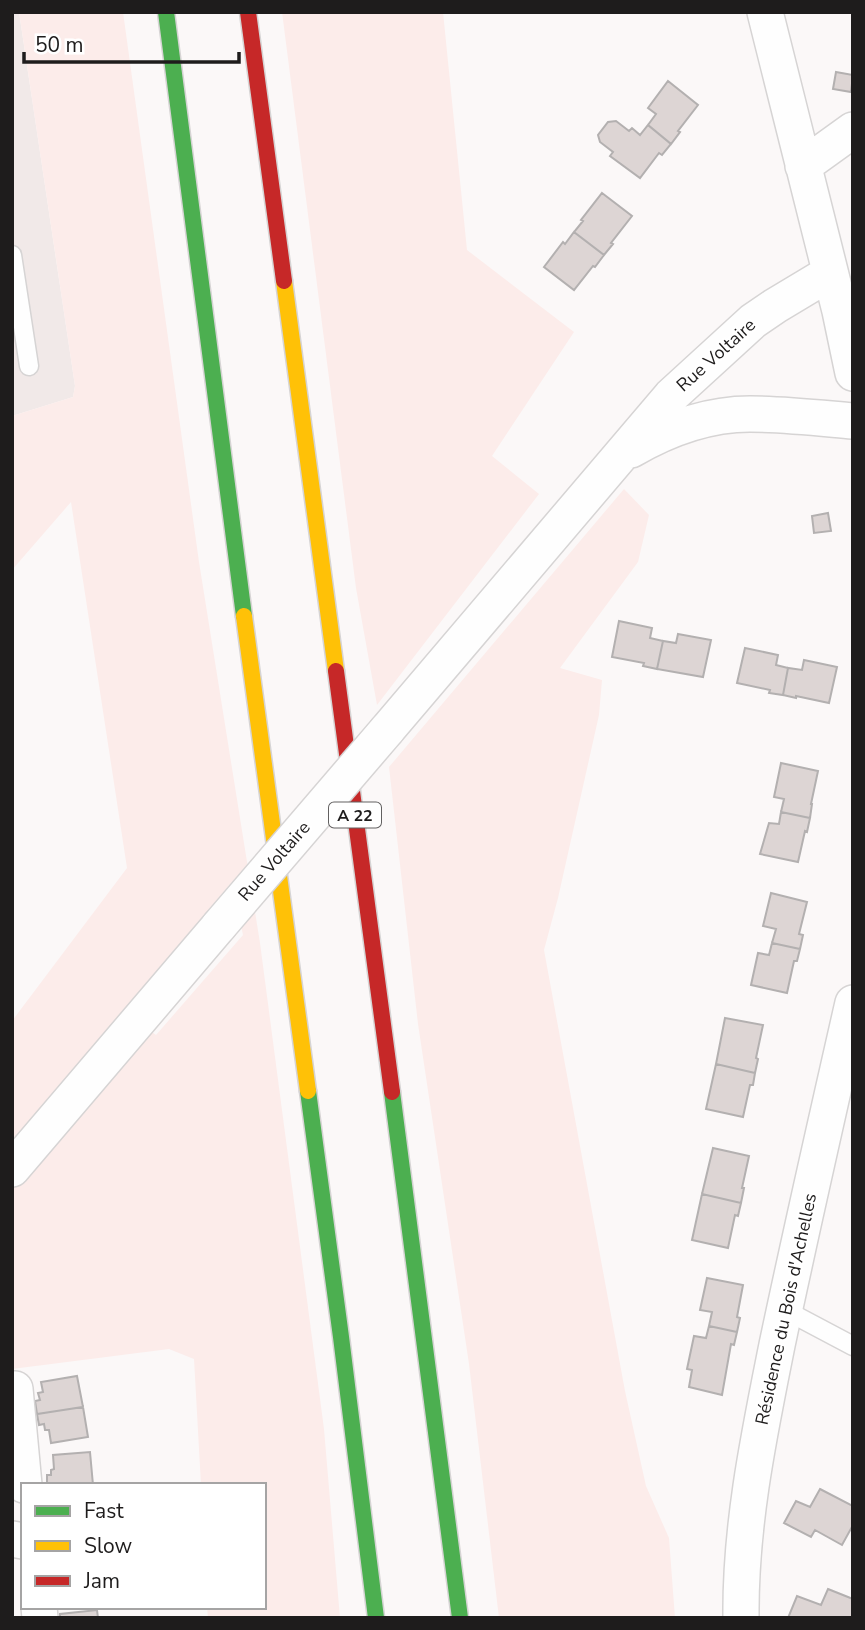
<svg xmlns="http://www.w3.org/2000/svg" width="865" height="1630" font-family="'Nunito Sans',sans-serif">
	<rect width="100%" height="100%" fill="#fbf8f8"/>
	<path fill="#f1e9e8" d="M12,12H19L75,386L73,397L12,416Z"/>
	<path fill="#fcecea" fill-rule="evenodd" d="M19,12H123L199,562L260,943L324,1429L340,1618H208L207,1607H264V1485H201L194,1359L169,1349L12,1369V1021L127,868L71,502L12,570V416L73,397L75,386ZM232,882L243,935L156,1035L123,1011Z
		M282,12H443L467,250L574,332L492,456L539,494L377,705L356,588Z
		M624,489L649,515L638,562L560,668L602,680L599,715L558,898L544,950L625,1391L646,1486L669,1538L675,1618H499L469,1364L418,1024L389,767Z"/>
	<path fill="#ddd5d4" stroke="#b3b0b0" stroke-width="2" d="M836,72L853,75L851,92L833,89Z
		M668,81L698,105L678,131L680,132L671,144L648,125L656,114L648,108Z
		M616,121L629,131L632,128L640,135L648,125L671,144L662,155L659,153L640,178L610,156L613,152L600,142L598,135L608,122Z
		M602,193L632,216L611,243L613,244L604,255L574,232L583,221L581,220Z
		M574,232L604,255L595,267L593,266L574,290L544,267L563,242L565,244Z
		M828,513L831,531L814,533L812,516Z
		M619,621L652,628L650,638L663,641L657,669L643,666L644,663L612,657Z
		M678,634L711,640L703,677L657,669L663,641L676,643Z
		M745,648L778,655L776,665L788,668L783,695L769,693L770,690L737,683Z
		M804,660L837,667L829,703L796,696V698L783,695L788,668L802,670Z
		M781,763L818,771L811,804H812L810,818L781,812L784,799L774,797Z
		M781,812L810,818L807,832L805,831L798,862L760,854L769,823L779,824Z
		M771,893L807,902L799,934L803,935L800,949L772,943L776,929L763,926Z
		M772,943L800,949L797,961H794L787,993L751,985L758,953L769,955Z
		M725,1018L763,1025L756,1058L758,1059L755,1073L716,1064Z
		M716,1064L755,1073L753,1085H750L743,1117L706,1109Z
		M713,1148L749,1156L742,1188H744L741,1203L702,1194Z
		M702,1194L741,1203L738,1216L735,1215L728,1248L692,1240Z
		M707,1278L743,1285L737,1317L740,1318L737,1332L709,1326L712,1312L700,1310Z
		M709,1326L737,1332L734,1345L731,1344L722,1395L689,1387L692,1370L687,1369L694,1336L706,1338Z
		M77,1376L83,1407L37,1414L35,1401L40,1400L38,1393L43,1392L41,1382Z
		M83,1407L88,1437L51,1443L49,1430H45L44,1424L39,1425L37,1414Z
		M90,1452L93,1485H47V1475H51V1470L54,1469L53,1455Z
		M820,1489L853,1506V1525L842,1545L815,1530L811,1537L784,1523L796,1501L810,1507Z
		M828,1589L853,1599V1618H788L797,1596L821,1605Z
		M97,1610L98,1618H60V1614Z"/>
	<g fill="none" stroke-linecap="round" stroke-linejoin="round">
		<defs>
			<path id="lane" d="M12,255L29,366
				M785,1310L853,1346"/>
			<path id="street" d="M765,12L840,311L853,373
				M803,166L853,130
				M631,450C667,429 708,414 750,414C784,414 819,418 853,421
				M387,730L671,396L753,321L775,306L830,273
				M12,1169L219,926
				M15,1389L24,1485
				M12,1539L23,1541
				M39,1607L40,1618
				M741,1618C740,1525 759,1435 777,1345C801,1231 827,1117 853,1003"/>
			<path id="fast" d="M166,12L244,616
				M308,1091L341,1337L376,1618
				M392,1092L460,1618"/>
			<path id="slow" d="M284,281L336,671
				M244,616L308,1091"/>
			<path id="jam" d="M248,12L284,281
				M336,671L392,1092"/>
		</defs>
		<use href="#lane" stroke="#d6d4d4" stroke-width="21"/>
		<use href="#street" stroke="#d6d4d4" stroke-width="38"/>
		<use href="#fast" stroke="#d6d4d4" stroke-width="19"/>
		<use href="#slow" stroke="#d6d4d4" stroke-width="19"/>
		<use href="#jam" stroke="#d6d4d4" stroke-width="19"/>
		<use href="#lane" stroke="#fefefe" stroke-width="18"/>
		<use href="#street" stroke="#fefefe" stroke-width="35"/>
		<use href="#fast" stroke="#4caf50" stroke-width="16"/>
		<use href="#slow" stroke="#ffc107" stroke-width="16"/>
		<use href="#jam" stroke="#c62828" stroke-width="16"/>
		<defs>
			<path id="street-bridge" d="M219,926L387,730"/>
		</defs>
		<use href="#street-bridge" stroke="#d6d4d4" stroke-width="38" stroke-linecap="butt"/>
		<use href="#street-bridge" stroke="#fefefe" stroke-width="35"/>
	</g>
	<g text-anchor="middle" stroke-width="5" stroke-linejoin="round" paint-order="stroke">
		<rect fill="#fff" stroke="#626060" stroke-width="2" x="329" y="802.5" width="52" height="25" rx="5"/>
		<g font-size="16" font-weight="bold" fill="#1e1c1c">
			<text x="355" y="821">A 22</text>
		</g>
		<g font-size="18" fill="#1e1c1c" stroke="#fff">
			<text transform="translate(716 355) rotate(-42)" y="6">Rue Voltaire</text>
			<text transform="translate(274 861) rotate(-49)" y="6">Rue Voltaire</text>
			<text transform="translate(786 1309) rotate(-78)" y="6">Résidence du Bois d'Achelles</text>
		</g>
	</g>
	<rect width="865" height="1630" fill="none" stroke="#1e1c1c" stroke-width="28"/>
	<rect x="21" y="1483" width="245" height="126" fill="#ffffff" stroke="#a5a4a4" stroke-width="2"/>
	<rect x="35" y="1506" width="35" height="10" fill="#4caf50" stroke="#a5a4a4" stroke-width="2"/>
	<text x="84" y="1518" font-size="21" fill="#1e1c1c">Fast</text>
	<rect x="35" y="1541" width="35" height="10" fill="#ffc107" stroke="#a5a4a4" stroke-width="2"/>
	<text x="84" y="1553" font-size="21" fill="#1e1c1c">Slow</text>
	<rect x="35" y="1576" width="35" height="10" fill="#c62828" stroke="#a5a4a4" stroke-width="2"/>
	<text x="84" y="1588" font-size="21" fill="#1e1c1c">Jam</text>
	<path d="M24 52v10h215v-10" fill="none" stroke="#1e1c1c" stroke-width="3.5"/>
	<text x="35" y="52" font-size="21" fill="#1e1c1c" stroke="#ffffff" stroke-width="5" paint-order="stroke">50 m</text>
</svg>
